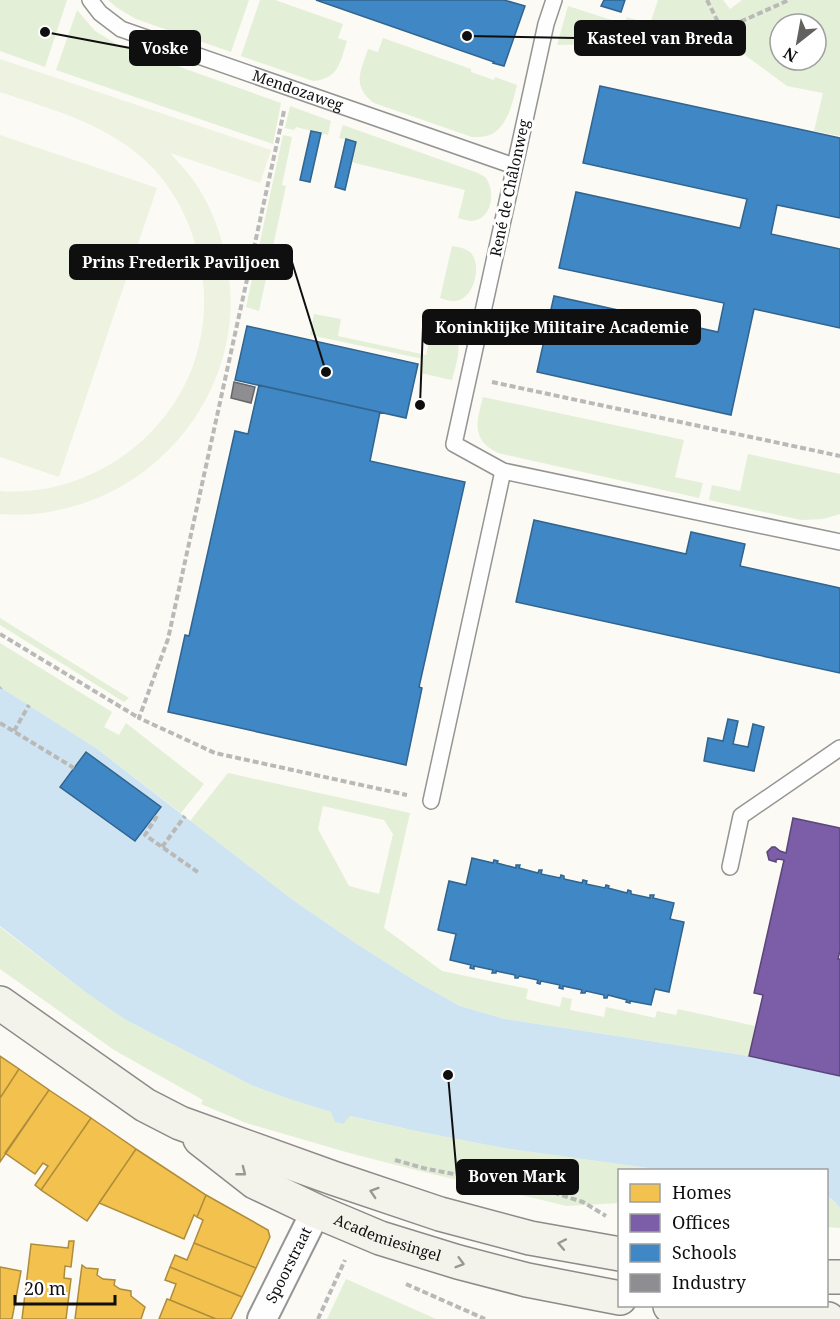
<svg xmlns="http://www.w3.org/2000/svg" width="840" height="1319" font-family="'Noto Serif',serif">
	<rect width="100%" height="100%" fill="#fbfaf5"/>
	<path fill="#e4efd7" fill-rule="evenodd" d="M0,0H67L45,67L0,51Z
		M108,0H249L231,52L136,19L116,7Z
		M260,0H275L343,24L338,38L347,41C340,62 339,79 313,81L241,56Z
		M658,0H723L730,9L742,0H840V136L814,131L823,93L787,86L734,47L738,41L729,36L710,35L649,39L605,44L557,45L568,6L624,24L627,17L650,24ZM780,24H816V60H780Z
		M77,10L95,31L118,45L281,103L273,144L56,70Z
		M383,38L471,69V72L494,80L495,77L517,85C513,100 509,122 495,132C488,137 480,137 472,137L374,103C351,86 361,71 368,49L378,52Z
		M290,106L331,121L328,135L296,127L294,130L285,128Z
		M343,125L478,173C481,175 484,176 486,178C496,192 492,219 472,221C468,221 463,219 458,218L465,190L351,162L355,142L339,138Z
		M283,135L292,137L282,185L286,186L259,311L246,307Z
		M452,246C458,247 465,248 470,252C483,264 474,301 454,301C449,301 444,299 440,298Z
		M314,314L341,319L338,336L426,355L433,326C437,327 444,328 448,330C466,339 456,364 452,380L420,373L423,359L310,335Z
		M483,397L684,440L675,477L703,483L699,498L498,453C470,439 477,421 483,397Z
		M748,454L840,474V514L823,519L801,520L709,500L712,485L740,491Z
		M0,618L129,698L124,702L0,625Z
		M0,643L112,712L104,727L119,735L126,723L204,784L181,813L96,748L0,687Z
		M228,773L410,813L384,928L442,971L528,989L526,999L560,1007L562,997L572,999L570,1010L604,1017L606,1007L655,1018L657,1011L676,1015L678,1009L755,1026L749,1056L505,1019L460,1006L417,982L357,944L293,900L190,821ZM323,806L384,820L393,834L379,894L349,886L318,829Z
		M0,927L84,991L124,1019L253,1086L289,1099L331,1112L416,1131L503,1148L662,1170H620L619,1203L567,1206L424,1172L353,1154L246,1123L201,1104L203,1100L114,1050L0,969Z
		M826,1196L834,1201L840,1208V1228L827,1227Z
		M346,1279L436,1319H327Z"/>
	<path fill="#edf3e0" d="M0,59L271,150L260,183L170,153C177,161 185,169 191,177C211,204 223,237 228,270C246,379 170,485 63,509C43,514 21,516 0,514V491C90,498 179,434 199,345C208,308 205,270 192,234C184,210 170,186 153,168C110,124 56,111 0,92Z
		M0,135L157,188L59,477L0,457Z"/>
	<path fill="#cee4f2" d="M0,687L96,748L293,900L357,944L417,982L460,1006L505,1019L749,1056L840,1076V1208L834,1201L827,1196L826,1170H662L503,1148L416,1131L350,1116L343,1124L335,1122L331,1112L289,1099L253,1086L124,1019L84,991L0,926Z"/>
	<path fill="#f2c14e" stroke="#ae8c3b" stroke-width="1.5" d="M0,1056L19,1069L0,1098Z
		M19,1069L49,1090L0,1162V1098Z
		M49,1090L91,1118L41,1190L35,1185L48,1166L43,1163L35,1174L5,1153Z
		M91,1118L136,1149L87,1221L41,1190Z
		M136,1149L206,1195L197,1217L194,1215L184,1239L99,1203Z
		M206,1195L268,1230L270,1237L256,1268L194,1243L203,1220L197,1217Z
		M69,1241H74L71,1267L65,1266L64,1278L71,1279L66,1319H22L31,1244L68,1248Z
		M194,1243L256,1268L242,1297L170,1267L175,1255L187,1260Z
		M82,1265L86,1268L98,1269L97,1275L103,1279L115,1280L114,1285L120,1289L131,1291V1296L145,1307L141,1319H75Z
		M0,1267L21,1271L12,1319H0Z
		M170,1267L242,1297L231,1319H216L170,1300L176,1284L165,1280Z
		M167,1299L170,1300L216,1319H159Z"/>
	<path fill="#7b5ea7" stroke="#5b4679" stroke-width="1.5" d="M793,818L840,828V951L838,959H840V1076L749,1056L763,995L754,993L784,860L778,859L776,860V862L769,860L767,852L772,847H775L780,851L786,853Z"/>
	<path fill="#3f88c5" stroke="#31648e" stroke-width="1.5" d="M316,0H504L525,6L504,66L493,63L494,62Z
		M604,0H625L621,12L601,6Z
		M600,86L840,138V218L777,205L771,234L840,249V328L754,309L731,415L537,372L554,296L718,332L724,303L559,268L576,192L740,228L747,199L583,163Z
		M311,131L321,133L310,182L300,180Z
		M346,139L356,142L345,190L335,187Z
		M247,326L418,364L406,418L235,380Z
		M259,385L380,412L370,461L465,482L419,687L422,688L406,765L168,712L185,635L189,636L235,431L248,434Z
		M534,520L686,554L691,532L745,544L740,566L840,588V673L516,602Z
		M728,719L738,721L733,744L748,747L753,724L764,727L754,771L704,761L708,738L723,741Z
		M86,752L161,807L135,841L60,787Z
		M472,858L493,863L494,860L498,861L497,863L516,868V865H520L519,868L538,873L539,870H542L541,874L560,878L561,875L564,876V879L582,883L583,880L587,881L586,884L605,888L606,885L609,886L608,888L627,893L628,890L631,891V894L650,898V895H654L653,898L674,903L670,919L684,922L669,992L655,989L651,1005L630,1001V1003L626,1002L627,1000L608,995L607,998H604V995L586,991L585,993H581L582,990L563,986V989L559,988L560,985L541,981L540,984L537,983L538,980L519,976L518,978H515V975L496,971V973H492L493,970L474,966V969L470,968L471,965L450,960L456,934L438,930L449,881L466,885Z"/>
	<path fill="#8d8d92" stroke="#67676b" stroke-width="1.5" d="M234,382L255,387L251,403L231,398Z"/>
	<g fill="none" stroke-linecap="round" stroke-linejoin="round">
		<defs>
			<g id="lane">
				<path id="s1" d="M90,0L100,13L121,29L514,166"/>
				<path d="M554,0L546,24L454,444L503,471L840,542"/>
				<path d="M431,801L503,471"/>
				<path d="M730,867L741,816L840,748"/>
			</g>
			<g id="street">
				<path id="s2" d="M262,1319L316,1211"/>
			</g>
			<g id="secondary">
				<path d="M0,1003L145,1105L180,1123L333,1178L440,1214L530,1238L620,1254"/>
				<path id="s3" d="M200,1139L255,1182L316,1211L380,1238L458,1262L527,1280L620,1298"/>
				<path d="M826,1277H840"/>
				<path d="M670,1306L729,1313L828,1319"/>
			</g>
		</defs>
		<use href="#lane" stroke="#959593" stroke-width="18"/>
		<use href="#street" stroke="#959593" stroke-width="32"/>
		<use href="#secondary" stroke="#8c8b89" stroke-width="36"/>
		<path stroke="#b9b9b8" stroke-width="4" stroke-dasharray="6 3" stroke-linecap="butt" d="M707,0L722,30L789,0
			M284,111L168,639L139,718L215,753L407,795
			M492,382L840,456
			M0,634L139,718
			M0,688L1,687
			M0,723L74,768
			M14,731L29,705
			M157,816L145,835L199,873
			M162,847L185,816
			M395,1160L427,1169L552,1192L583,1202L606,1216
			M406,1284L485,1319
			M318,1319L345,1260"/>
		<use href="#lane" stroke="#fefefe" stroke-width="15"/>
		<use href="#street" stroke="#fefefe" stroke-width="28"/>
		<use href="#secondary" stroke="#f4f3eb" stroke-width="33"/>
	</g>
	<defs><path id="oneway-chevron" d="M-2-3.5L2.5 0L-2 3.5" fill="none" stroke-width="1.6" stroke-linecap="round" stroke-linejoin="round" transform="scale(1.5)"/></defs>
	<g stroke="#989893">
		<use href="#oneway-chevron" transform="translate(242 1172) rotate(38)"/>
		<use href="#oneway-chevron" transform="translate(374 1192) rotate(-162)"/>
		<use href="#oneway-chevron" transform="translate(562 1244) rotate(-169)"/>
		<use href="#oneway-chevron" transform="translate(460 1263) rotate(16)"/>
	</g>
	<g text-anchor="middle" stroke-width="6" stroke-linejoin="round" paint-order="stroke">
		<g font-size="15" fill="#0f0f0f" stroke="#fff">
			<text dy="5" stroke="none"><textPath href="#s1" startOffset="230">Mendozaweg</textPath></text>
			<text transform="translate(510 188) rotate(-78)" y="5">René de Châlonweg</text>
			<text dy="5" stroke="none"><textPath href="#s3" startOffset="214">Academiesingel</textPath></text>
			<text dy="5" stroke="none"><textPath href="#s2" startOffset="60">Spoorstraat</textPath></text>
		</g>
	</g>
	<path fill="none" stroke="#0f0f0f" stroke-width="2" d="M467 36L575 38M45 32L130 48M326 372L292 262M420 405L423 327M448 1075L457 1177"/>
	<g fill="#0f0f0f" stroke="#fff" stroke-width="2">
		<circle cx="467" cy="36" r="6"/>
		<circle cx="45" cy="32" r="6"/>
		<circle cx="326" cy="372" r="6"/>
		<circle cx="420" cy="405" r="6"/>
		<circle cx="448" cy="1075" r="6"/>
	</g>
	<g fill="#0f0f0f" stroke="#0f0f0f" stroke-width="2">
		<rect x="575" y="21" width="170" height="34" rx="6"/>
		<rect x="130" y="31" width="70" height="34" rx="6"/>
		<rect x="70" y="245" width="222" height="34" rx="6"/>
		<rect x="423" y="310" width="277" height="34" rx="6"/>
		<rect x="457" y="1160" width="121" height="34" rx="6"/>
	</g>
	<g font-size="16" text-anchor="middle" font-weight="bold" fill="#fff">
		<text x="660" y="44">Kasteel van Breda</text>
		<text x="165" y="54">Voske</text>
		<text x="181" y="268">Prins Frederik Paviljoen</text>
		<text x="562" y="333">Koninklijke Militaire Academie</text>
		<text x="517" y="1182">Boven Mark</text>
	</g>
	<rect x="618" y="1169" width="210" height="138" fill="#ffffff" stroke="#9f9f9f" stroke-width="1.5"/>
	<rect x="630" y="1184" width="30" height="18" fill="#f2c14e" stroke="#9f9f9f" stroke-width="1.5"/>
	<text x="672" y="1199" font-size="18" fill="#0f0f0f">Homes</text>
	<rect x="630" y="1214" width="30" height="18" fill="#7b5ea7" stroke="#9f9f9f" stroke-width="1.5"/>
	<text x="672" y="1229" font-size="18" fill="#0f0f0f">Offices</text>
	<rect x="630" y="1244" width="30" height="18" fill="#3f88c5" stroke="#9f9f9f" stroke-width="1.5"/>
	<text x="672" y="1259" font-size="18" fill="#0f0f0f">Schools</text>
	<rect x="630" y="1274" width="30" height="18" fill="#8d8d92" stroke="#9f9f9f" stroke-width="1.5"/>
	<text x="672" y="1289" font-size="18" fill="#0f0f0f">Industry</text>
	<g transform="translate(798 42) rotate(211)"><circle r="28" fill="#ffffff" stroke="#9f9f9f" stroke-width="1.5"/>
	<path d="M0-4.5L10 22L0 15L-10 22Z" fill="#626160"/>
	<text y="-9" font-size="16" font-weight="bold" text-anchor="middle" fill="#0f0f0f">N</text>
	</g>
	<path d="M15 1295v9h100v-9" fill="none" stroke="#0f0f0f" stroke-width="3"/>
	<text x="24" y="1295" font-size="18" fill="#0f0f0f" stroke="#ffffff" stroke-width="4.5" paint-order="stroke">20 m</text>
</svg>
